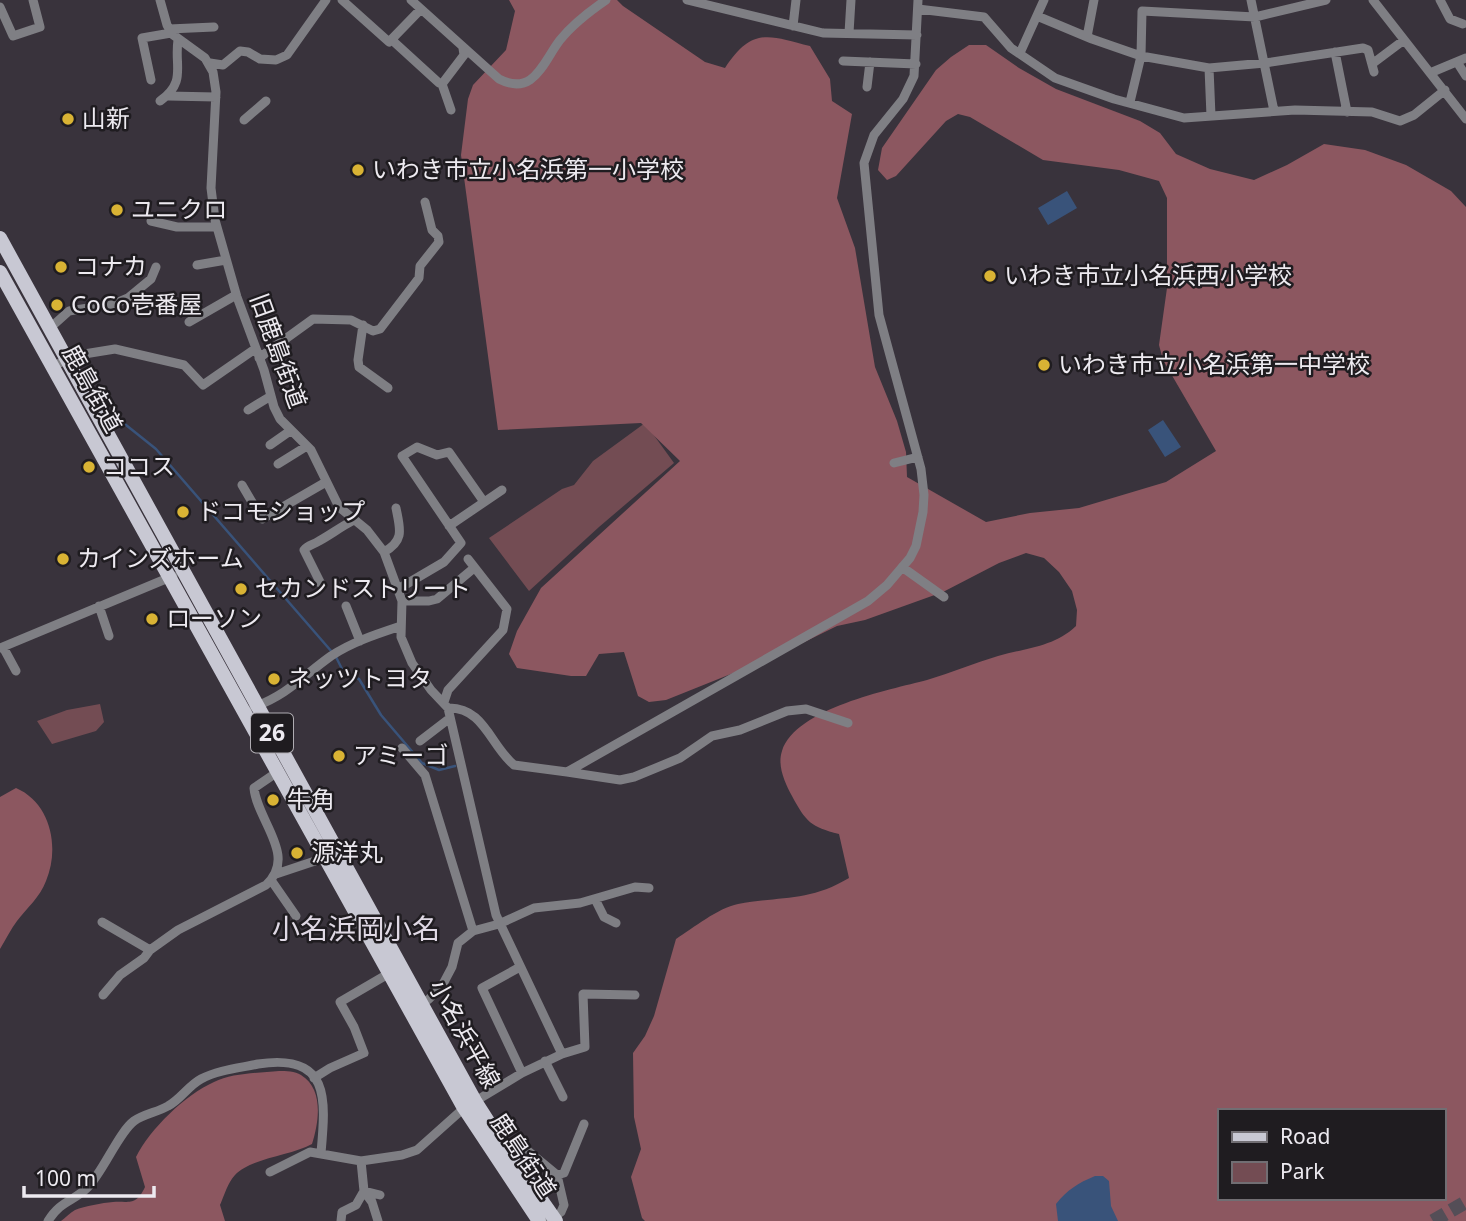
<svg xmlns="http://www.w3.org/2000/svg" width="1466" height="1221" font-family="'Noto Sans','Noto Sans JP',sans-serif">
	<rect width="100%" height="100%" fill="#39333c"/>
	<path fill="#734c53" d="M645,423L674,463L599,527L529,591L489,538L562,489L574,485L593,461Z
		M100,704L104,722L96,731L52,744L37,721L67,710Z"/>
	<path fill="#8c5760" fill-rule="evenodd" d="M509,0H617L623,6L705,62L725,68C752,27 768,35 810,46L830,79L832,101L852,114L837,198L855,248L875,367L897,421L906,452L907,477L986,522L1030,513L1079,508L1166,482L1216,451L1163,360L1159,345L1167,288V198L1159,181L1119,170L1043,160L970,117L958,114L946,121L896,176L887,180L878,170L882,148L936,70L951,57L969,45H986L1019,68L1056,89L1140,121L1160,133L1176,154L1210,169L1254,180L1287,165L1324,144L1365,150L1406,165L1451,191L1466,207V1221H645L642,1218L631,1177L641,1149L634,1117L633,1053L645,1036L654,1016L676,939C693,928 718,908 738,904C780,896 809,902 849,878L839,834C811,827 806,822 792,796C785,783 777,766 782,751C796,708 889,690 927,680C951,673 974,663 998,656C1026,648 1054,647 1076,626L1077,610L1072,591L1059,572L1044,558L1026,553L999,563L943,592L865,620L837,626L776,656L666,700L649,702L638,696L624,652L599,654L586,676H571L517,668L509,654L517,631L541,588L680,461L641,423L498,430L461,155L468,99L473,85L506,50L515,11ZM1219,1111H1443V1198H1219Z
		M16,788C51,803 60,848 46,881C40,897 27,908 17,921C11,929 6,939 0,949V797Z
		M279,1071C286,1071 295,1071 301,1075C324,1089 319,1122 312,1144C290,1156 251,1158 235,1175C228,1182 224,1196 220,1205L225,1221H61C65,1218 70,1213 75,1210C85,1206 102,1203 113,1202C130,1201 136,1206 145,1187L136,1157C150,1129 185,1095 214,1082C232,1073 259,1073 279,1071Z"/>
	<path fill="#39537a" d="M1067,191L1077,208L1048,225L1038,208Z
		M1163,420L1181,447L1165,457L1148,430Z
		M1095,1176H1103L1109,1181L1111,1206L1118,1221H1058L1056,1204C1067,1190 1078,1183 1095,1176Z"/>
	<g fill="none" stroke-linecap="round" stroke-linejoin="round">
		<path stroke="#39537a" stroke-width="2.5" d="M116,417L156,449L332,652
			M336,657L345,675L359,679L381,715L422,763L439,770L455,766"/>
		<path stroke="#544e57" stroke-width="14" stroke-dasharray="14 7" stroke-linecap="butt" d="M1433,1221L1466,1202"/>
		<path stroke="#7f7f84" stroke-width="9" d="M160,0L167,25L172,34L205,58L213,72L216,92L211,188L215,220L237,297L264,370L274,407L280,419L311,450L339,507L367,530L384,552L402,601L401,637L412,663L431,690L448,708L496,915L562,1054L522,1073L464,1108L417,1150L402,1155L361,1161L310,1152L270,1172
			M342,0L389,42L421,9
			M411,0L499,79C534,97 543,62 560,40C572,25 590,11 606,0
			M687,0L823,33L917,35
			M1251,0L1274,111
			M1373,0L1466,119
			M1440,0L1450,19L1463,24
			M0,7L13,36L40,27L33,0
			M918,9L984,17L1011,48L1055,78L1114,99L1184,118L1295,110L1372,112L1400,121L1414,115L1445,90
			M1037,16L1092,39L1141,56L1209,68L1265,63L1363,48L1368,50L1374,72
			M793,26L796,0
			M169,29L214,27
			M849,33L851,0
			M1087,37L1094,0
			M393,41L439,83L442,84L464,55L463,48
			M1335,52L1347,112
			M1020,53L1044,0
			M843,61L916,64
			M1457,62L1466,76
			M210,63L223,65L240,51L248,52L260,59L276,60L287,55L326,0
			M1372,64L1404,40
			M1209,68L1211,116
			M1430,73L1466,58
			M151,80L142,38L171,33
			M442,84L451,110
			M867,87L870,62
			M168,96L216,97
			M160,101C187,82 174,66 178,40
			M1130,102L1141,56L1142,11L1255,17L1326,0
			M244,120L266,101
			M151,221L177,227H216
			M197,265L226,260
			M189,322L236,295
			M363,325L358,360L359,367L388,388
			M50,328L69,311L114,304L128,298L151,279L156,267
			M259,358L313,319L351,320L373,331L380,329L419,278L420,266L439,242L438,236L432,230L425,202
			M53,366L78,355L115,349L184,365L203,385L255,349
			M248,410L271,396
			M270,445L290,431
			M894,463L918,457
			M278,464L307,446
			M242,485L262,519L326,482
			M449,526L502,490
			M384,552C405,540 400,529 396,508
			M902,567L944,597
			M321,584L304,550C308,545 313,545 319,541C330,535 342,526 354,520
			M398,589L444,562L461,543L402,456L417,447L437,455L449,452L484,502
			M402,601H429L437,599L474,568
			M99,606L109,636
			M346,606L360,641
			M3,647L16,671
			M0,648L173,576
			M444,702L448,690L503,630L507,609L468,559
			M254,707C287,695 303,676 331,656C352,642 377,634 401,626
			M448,708C484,707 490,745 514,765L567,772L868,601L887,585L910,558L916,546L923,512L924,495L921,469L879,315L864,163L874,135L903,99L914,76L918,0
			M420,741L450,718
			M402,748L425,775L473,931
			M567,772L620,780L634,777L680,758L712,736L740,730L787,711L806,709L848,723
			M276,874L330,856
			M271,880L296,916
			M595,899L604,917L616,923
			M102,922L150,950L178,930L266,885C298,856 257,821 254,788L276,773
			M520,967L482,988L522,1073
			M103,995L120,975L144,958L150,950
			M420,1005L429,999L443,984L452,967L458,943L473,931L499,924L534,908L580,903L635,887L649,888
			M562,1054L585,1047L583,994L635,995
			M545,1061L563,1097
			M314,1078L330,1068L364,1053L354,1027L340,1002L388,974
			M507,1159L521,1150L528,1151L557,1175L564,1205L561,1212L547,1221
			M361,1161L364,1191L372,1202L378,1221
			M557,1175L564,1173L584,1124
			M48,1221C61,1200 73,1202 88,1187C104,1170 119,1132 134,1121C144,1114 158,1112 168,1106C181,1099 188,1086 201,1079C218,1070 239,1068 258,1064C330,1053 326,1098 321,1153
			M341,1221L342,1212L356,1205L364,1191L380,1195"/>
		<path stroke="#c8c8d3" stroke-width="14" d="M0,238L475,1101L505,1148L556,1221
			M0,272L464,1108L539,1221"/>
	</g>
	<g fill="#d9b334" stroke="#1f1c20" stroke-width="2.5">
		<circle cx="68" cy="119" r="7"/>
		<circle cx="358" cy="170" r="7"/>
		<circle cx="117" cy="210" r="7"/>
		<circle cx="61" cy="267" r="7"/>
		<circle cx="990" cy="276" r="7"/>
		<circle cx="57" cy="305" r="7"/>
		<circle cx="1044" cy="365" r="7"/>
		<circle cx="89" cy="467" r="7"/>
		<circle cx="183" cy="512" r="7"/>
		<circle cx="63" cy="559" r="7"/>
		<circle cx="241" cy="589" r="7"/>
		<circle cx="152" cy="619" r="7"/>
		<circle cx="274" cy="679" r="7"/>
		<circle cx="339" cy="756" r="7"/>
		<circle cx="273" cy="800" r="7"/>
		<circle cx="297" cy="853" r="7"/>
	</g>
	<g text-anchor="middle" stroke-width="5" stroke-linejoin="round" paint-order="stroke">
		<rect fill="#1f1c20" stroke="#afacb2" stroke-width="2" x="251" y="713.5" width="42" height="39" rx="5"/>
		<g font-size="23" font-weight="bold" fill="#edeaf0">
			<text x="272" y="741">26</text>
		</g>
		<g font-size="24" fill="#edeaf0" stroke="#1f1c20" text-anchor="start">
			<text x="82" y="127">山新</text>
			<text x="372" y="178">いわき市立小名浜第一小学校</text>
			<text x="131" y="218">ユニクロ</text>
			<text x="75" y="275">コナカ</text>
			<text x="1004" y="284">いわき市立小名浜西小学校</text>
			<text x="71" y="313">CoCo壱番屋</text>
			<text x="1058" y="373">いわき市立小名浜第一中学校</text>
			<text x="103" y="475">ココス</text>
			<text x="197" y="520">ドコモショップ</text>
			<text x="77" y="567">カインズホーム</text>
			<text x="255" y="597">セカンドストリート</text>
			<text x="166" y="627">ローソン</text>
			<text x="288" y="687">ネッツトヨタ</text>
			<text x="353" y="764">アミーゴ</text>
			<text x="287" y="808">牛角</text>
			<text x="311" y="861">源洋丸</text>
		</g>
		<g font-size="24" fill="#edeaf0" stroke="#1f1c20">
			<text transform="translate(278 351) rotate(70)" y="8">旧鹿島街道</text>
			<text transform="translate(92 389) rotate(61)" y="8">鹿島街道</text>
			<text transform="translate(464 1034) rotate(61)" y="8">小名浜平線</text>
			<text transform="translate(523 1156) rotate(56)" y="8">鹿島街道</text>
		</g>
		<g font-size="28" fill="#e0d9e5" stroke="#1f1c20">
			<text x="356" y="939">小名浜岡小名</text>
		</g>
	</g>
	<rect x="1218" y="1109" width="228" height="91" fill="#1f1c20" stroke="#716e73" stroke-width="2"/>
	<rect x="1232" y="1132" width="35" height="10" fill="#c8c8d3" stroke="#716e73" stroke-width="2"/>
	<text x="1280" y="1144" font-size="21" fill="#edeaf0">Road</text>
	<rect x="1232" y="1162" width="35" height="21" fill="#734c53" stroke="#716e73" stroke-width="2"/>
	<text x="1280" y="1179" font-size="21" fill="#edeaf0">Park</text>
	<path d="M24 1186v10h130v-10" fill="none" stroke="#edeaf0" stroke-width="3.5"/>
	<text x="35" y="1186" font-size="21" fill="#edeaf0" stroke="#1f1c20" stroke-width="5" paint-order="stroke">100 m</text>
</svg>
